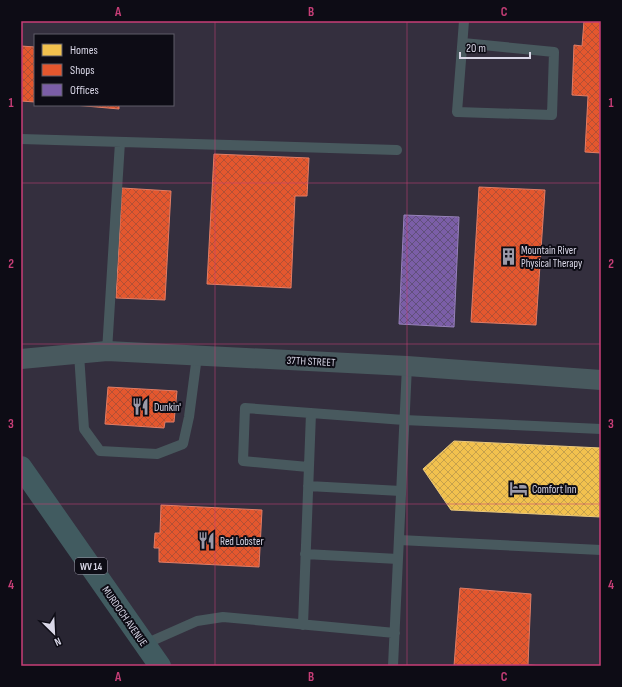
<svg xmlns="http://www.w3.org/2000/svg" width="622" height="687" font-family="'Sofia Sans Condensed',sans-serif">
	<defs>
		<pattern id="homes-cross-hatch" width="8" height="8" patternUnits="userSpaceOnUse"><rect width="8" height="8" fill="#f2c14e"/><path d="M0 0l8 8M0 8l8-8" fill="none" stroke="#c6a14c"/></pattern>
		<pattern id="shops-cross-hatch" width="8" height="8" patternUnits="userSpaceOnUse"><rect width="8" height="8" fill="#e4572e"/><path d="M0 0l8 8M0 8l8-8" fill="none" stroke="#b35035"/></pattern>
		<pattern id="offices-cross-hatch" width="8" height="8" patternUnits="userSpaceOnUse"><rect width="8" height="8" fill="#7b5ea7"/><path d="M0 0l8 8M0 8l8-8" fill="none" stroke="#61507b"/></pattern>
	</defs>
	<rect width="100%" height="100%" fill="#282532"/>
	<path fill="#342f3e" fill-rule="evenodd" d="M21,21H601V666H160L21,467ZM35,35H173V105H35Z"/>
	<path fill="url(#homes-cross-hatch)" stroke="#eac87c" d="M454,441L601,448V517L451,510L423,469Z"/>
	<path fill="url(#shops-cross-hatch)" stroke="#e17d66" d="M584,21H601V153L585,152L588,96L572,95L574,45L582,46Z
		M21,46L35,47V102L21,101Z
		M74,105H119V109Z
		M214,154L309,158L307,196H295L291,288L207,284Z
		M479,187L545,190L536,325L471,322Z
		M122,188L171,191L165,300L116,298Z
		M108,387L177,391L174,422H165L164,428L105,424Z
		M161,505L262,510L259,567L159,562V548H154L155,533H160Z
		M460,588L531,594L528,665L544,666H454Z"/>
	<path fill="url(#offices-cross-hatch)" stroke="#9782ba" d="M404,215L459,217L454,327L399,324Z"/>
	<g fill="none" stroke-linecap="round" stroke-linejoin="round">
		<path stroke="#48595e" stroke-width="10" d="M463,43L554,52L552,115L457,112L464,21
			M21,139L397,150
			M107,351L120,142
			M79,354L84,429L100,451L157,454L183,444L189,417L197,356
			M308,467L243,461L245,408L404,420L601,429
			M308,486L401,491
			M399,540L601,550
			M305,554L398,559
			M303,625L311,413
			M145,644L197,621L223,617L395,633
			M393,666L407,366"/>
		<path stroke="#48595e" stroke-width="20" d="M21,359L107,351L407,366L601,380"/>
		<path stroke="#415b60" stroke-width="22" d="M21,467L160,666"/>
	</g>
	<path fill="none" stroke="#c73e77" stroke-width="1" stroke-opacity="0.55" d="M215,21V666M407,21V666M21,183H601M21,344H601M21,504H601"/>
	<defs>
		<symbol id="building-bare" viewBox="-9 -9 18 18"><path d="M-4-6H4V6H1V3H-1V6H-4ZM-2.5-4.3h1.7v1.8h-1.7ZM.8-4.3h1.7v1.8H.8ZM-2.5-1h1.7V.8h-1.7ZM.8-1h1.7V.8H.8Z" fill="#9b99a8" stroke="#0d0c15" stroke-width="2.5" paint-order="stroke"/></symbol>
		<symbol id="restaurant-bare" viewBox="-9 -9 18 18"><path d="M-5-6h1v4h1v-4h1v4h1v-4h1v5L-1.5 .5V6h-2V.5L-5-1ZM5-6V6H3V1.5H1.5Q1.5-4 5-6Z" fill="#9b99a8" stroke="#0d0c15" stroke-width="2.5" paint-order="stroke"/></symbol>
		<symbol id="hotel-bare" viewBox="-9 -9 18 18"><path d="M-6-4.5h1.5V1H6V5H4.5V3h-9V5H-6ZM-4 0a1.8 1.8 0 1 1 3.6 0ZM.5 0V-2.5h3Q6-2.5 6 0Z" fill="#9b99a8" stroke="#0d0c15" stroke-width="2.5" paint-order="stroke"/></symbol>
	</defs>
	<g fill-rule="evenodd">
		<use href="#building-bare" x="496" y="244" width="25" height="25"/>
		<use href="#restaurant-bare" x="128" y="394" width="25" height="25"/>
		<use href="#hotel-bare" x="506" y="476" width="25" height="25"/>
		<use href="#restaurant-bare" x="194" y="528" width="25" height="25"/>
	</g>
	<g text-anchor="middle" stroke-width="4" stroke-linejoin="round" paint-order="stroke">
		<rect fill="#0d0c15" stroke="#9c9aa8" stroke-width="1" x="75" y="558" width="32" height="16" rx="3"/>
		<g font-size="10" font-weight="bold" fill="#d9d7e7">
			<text x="91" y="570">WV 14</text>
		</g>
		<g font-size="11" fill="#d9d7e7" stroke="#0d0c15" text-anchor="start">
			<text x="521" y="254">Mountain River<tspan x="521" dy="13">Physical Therapy</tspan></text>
			<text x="154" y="411">Dunkin'</text>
			<text x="532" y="493">Comfort Inn</text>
			<text x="220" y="545">Red Lobster</text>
		</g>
		<g font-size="11" fill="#d9d7e7" stroke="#0d0c15">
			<text transform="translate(311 361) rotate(3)" y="4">37TH STREET</text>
			<text transform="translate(125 616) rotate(55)" y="4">MURDOCH AVENUE</text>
		</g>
	</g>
	<rect width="622" height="687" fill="none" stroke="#0d0c15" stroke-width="44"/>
	<rect x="34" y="34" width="140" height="72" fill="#0d0c15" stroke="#5f5d69"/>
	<rect x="42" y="44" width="20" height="12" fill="#f2c14e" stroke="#5f5d69"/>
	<text x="70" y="54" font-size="12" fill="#d9d7e7">Homes</text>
	<rect x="42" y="64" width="20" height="12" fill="#e4572e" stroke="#5f5d69"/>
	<text x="70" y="74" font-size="12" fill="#d9d7e7">Shops</text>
	<rect x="42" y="84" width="20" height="12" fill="#7b5ea7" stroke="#5f5d69"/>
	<text x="70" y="94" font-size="12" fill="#d9d7e7">Offices</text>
	<g transform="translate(54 633) rotate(156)" stroke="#0d0c15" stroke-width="3" paint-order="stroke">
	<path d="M0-3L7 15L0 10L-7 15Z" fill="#d9d7e7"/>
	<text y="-6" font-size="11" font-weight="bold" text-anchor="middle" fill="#d9d7e7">N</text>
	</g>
	<path d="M460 52v6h70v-6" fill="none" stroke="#d9d7e7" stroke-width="2"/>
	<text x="466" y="52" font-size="12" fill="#d9d7e7" stroke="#0d0c15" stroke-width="3" paint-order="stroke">20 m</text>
	<rect x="22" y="22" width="578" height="643" fill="none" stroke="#c73e77" stroke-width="1.5"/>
	<g font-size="13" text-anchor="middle" font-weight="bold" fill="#c73e77">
		<text x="118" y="16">A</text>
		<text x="311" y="16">B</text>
		<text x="504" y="16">C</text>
		<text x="11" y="107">1</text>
		<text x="611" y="107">1</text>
		<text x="11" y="268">2</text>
		<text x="611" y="268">2</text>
		<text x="11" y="428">3</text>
		<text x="611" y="428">3</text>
		<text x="11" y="589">4</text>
		<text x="611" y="589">4</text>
		<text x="118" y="681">A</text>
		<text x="311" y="681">B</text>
		<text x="504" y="681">C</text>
	</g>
</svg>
